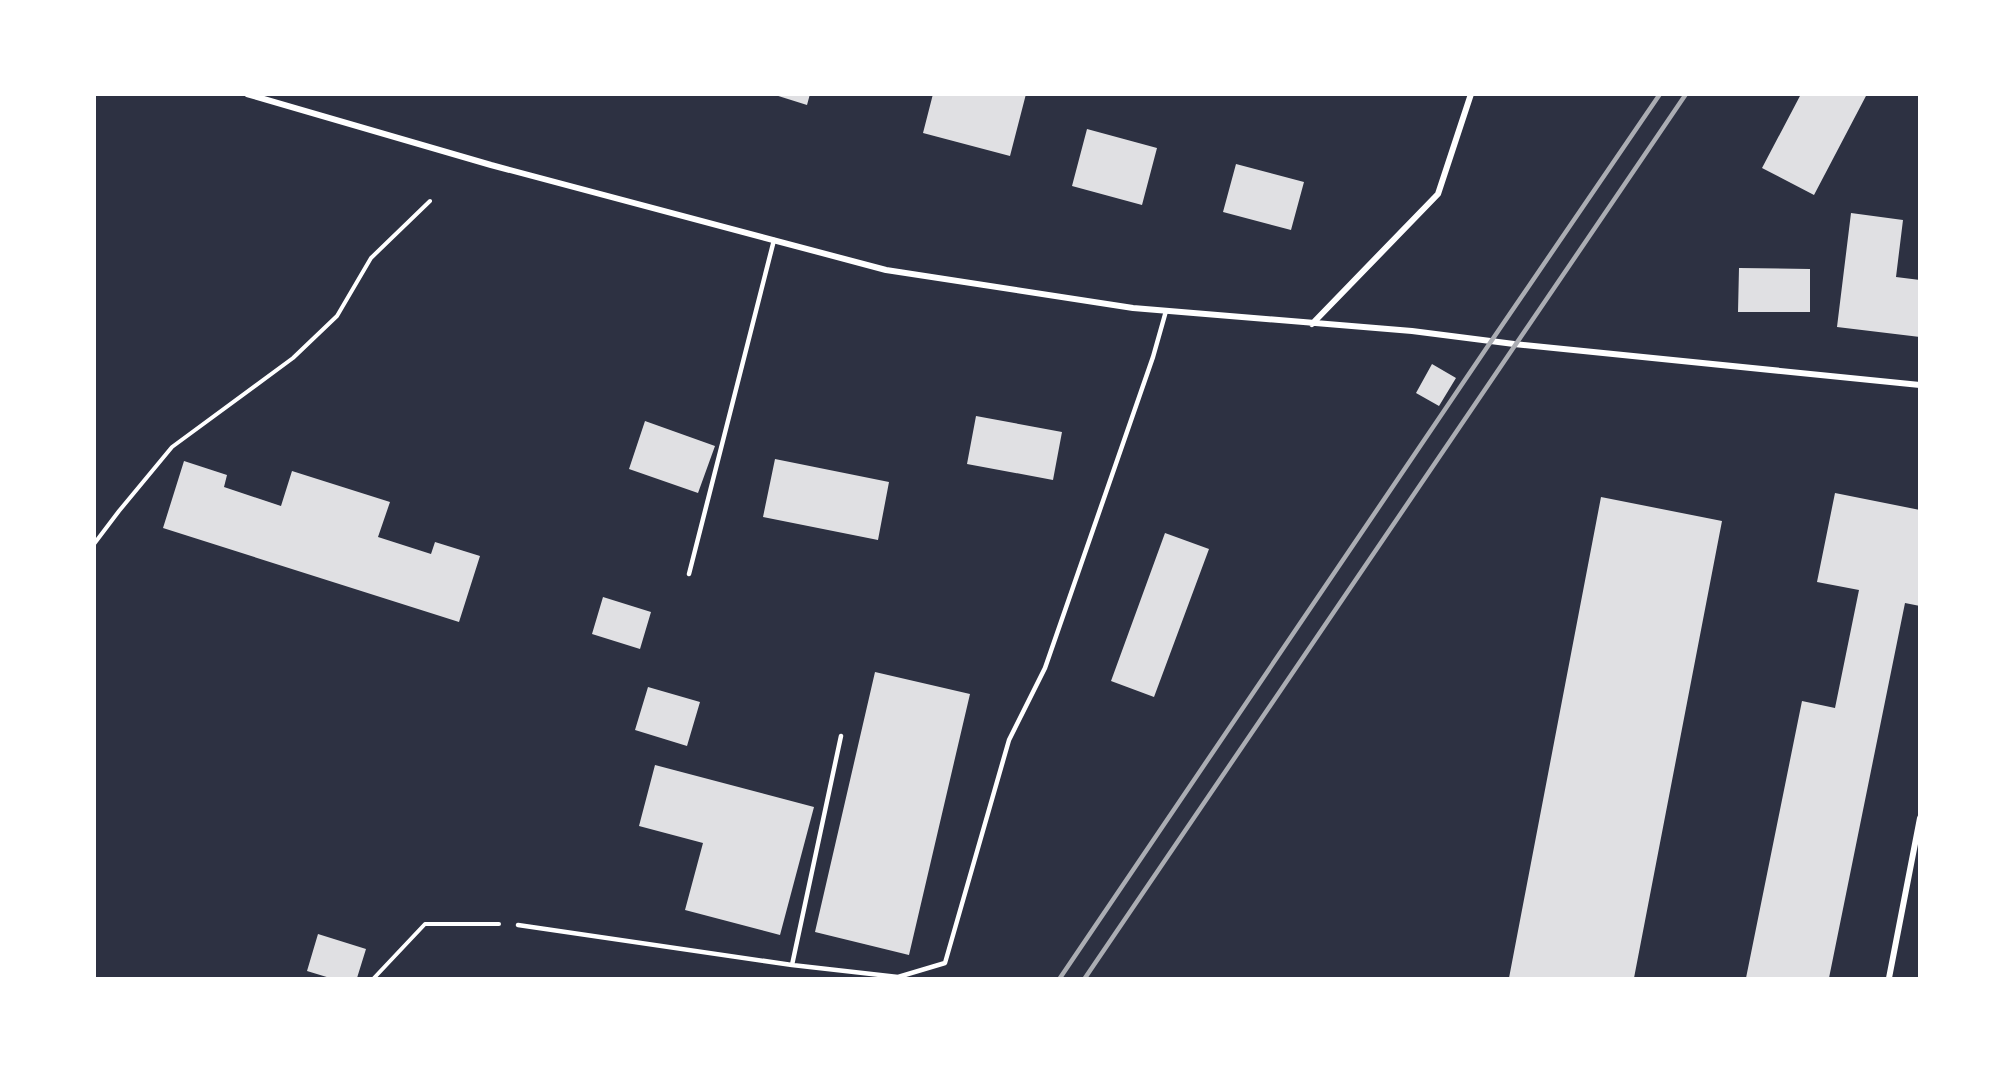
<svg xmlns="http://www.w3.org/2000/svg" width="2014" height="1073" font-family="'Nunito Sans',sans-serif">
	<rect width="100%" height="100%" fill="#2d3142"/>
	<path fill="#e0e0e3" d="M772,94H810L807,105Z
		M933,94H1026L1010,156L923,133Z
		M1801,94H1867L1814,195L1762,168Z
		M1087,129L1157,148L1142,205L1072,186Z
		M1236,164L1304,182L1291,230L1223,212Z
		M1851,213L1903,220L1896,277L1920,280V337L1837,327Z
		M1739,268L1810,269V312H1738Z
		M1432,364L1456,378L1439,406L1416,393Z
		M976,416L1062,432L1053,480L967,464Z
		M645,421L715,446L698,493L629,469Z
		M775,459L889,482L878,540L763,517Z
		M184,461L227,475L224,487L281,506L292,471L390,502L378,537L431,554L435,542L480,556L459,622L163,528Z
		M1835,493L1920,510V606L1905,603L1829,978H1746L1802,701L1835,708L1859,590L1817,582Z
		M1601,497L1722,521L1634,978H1509Z
		M1165,533L1209,549L1154,697L1111,681Z
		M603,597L651,612L640,649L592,634Z
		M875,672L970,694L909,955L815,932Z
		M648,687L700,702L687,746L635,730Z
		M655,765L814,807L780,935L685,910L703,843L639,826Z
		M318,934L366,949L357,978H330L307,971Z"/>
	<g fill="none" stroke-linecap="round" stroke-linejoin="round">
		<path stroke="#fff" stroke-width="4" d="M94,544L119,511L172,447L293,358L337,316L371,258L430,201
			M374,978L425,924H499"/>
		<path stroke="#fff" stroke-width="4.5" d="M689,574L774,240
			M518,925L792,965L898,977L945,963L1009,740L1045,668L1153,357L1166,311
			M792,965L841,736"/>
		<path stroke="#fff" stroke-width="6" d="M247,94L491,165L886,270L1133,308L1412,331L1514,344L1920,385
			M1312,324L1438,194L1471,94
			M1889,978L1920,818"/>
		<path stroke="#abadb3" stroke-width="4.5" d="M1060,978L1492,340L1660,94
			M1085,978L1686,94"/>
	</g>
	<rect width="2014" height="1073" fill="none" stroke="#ffffff" stroke-width="192"/>
</svg>
